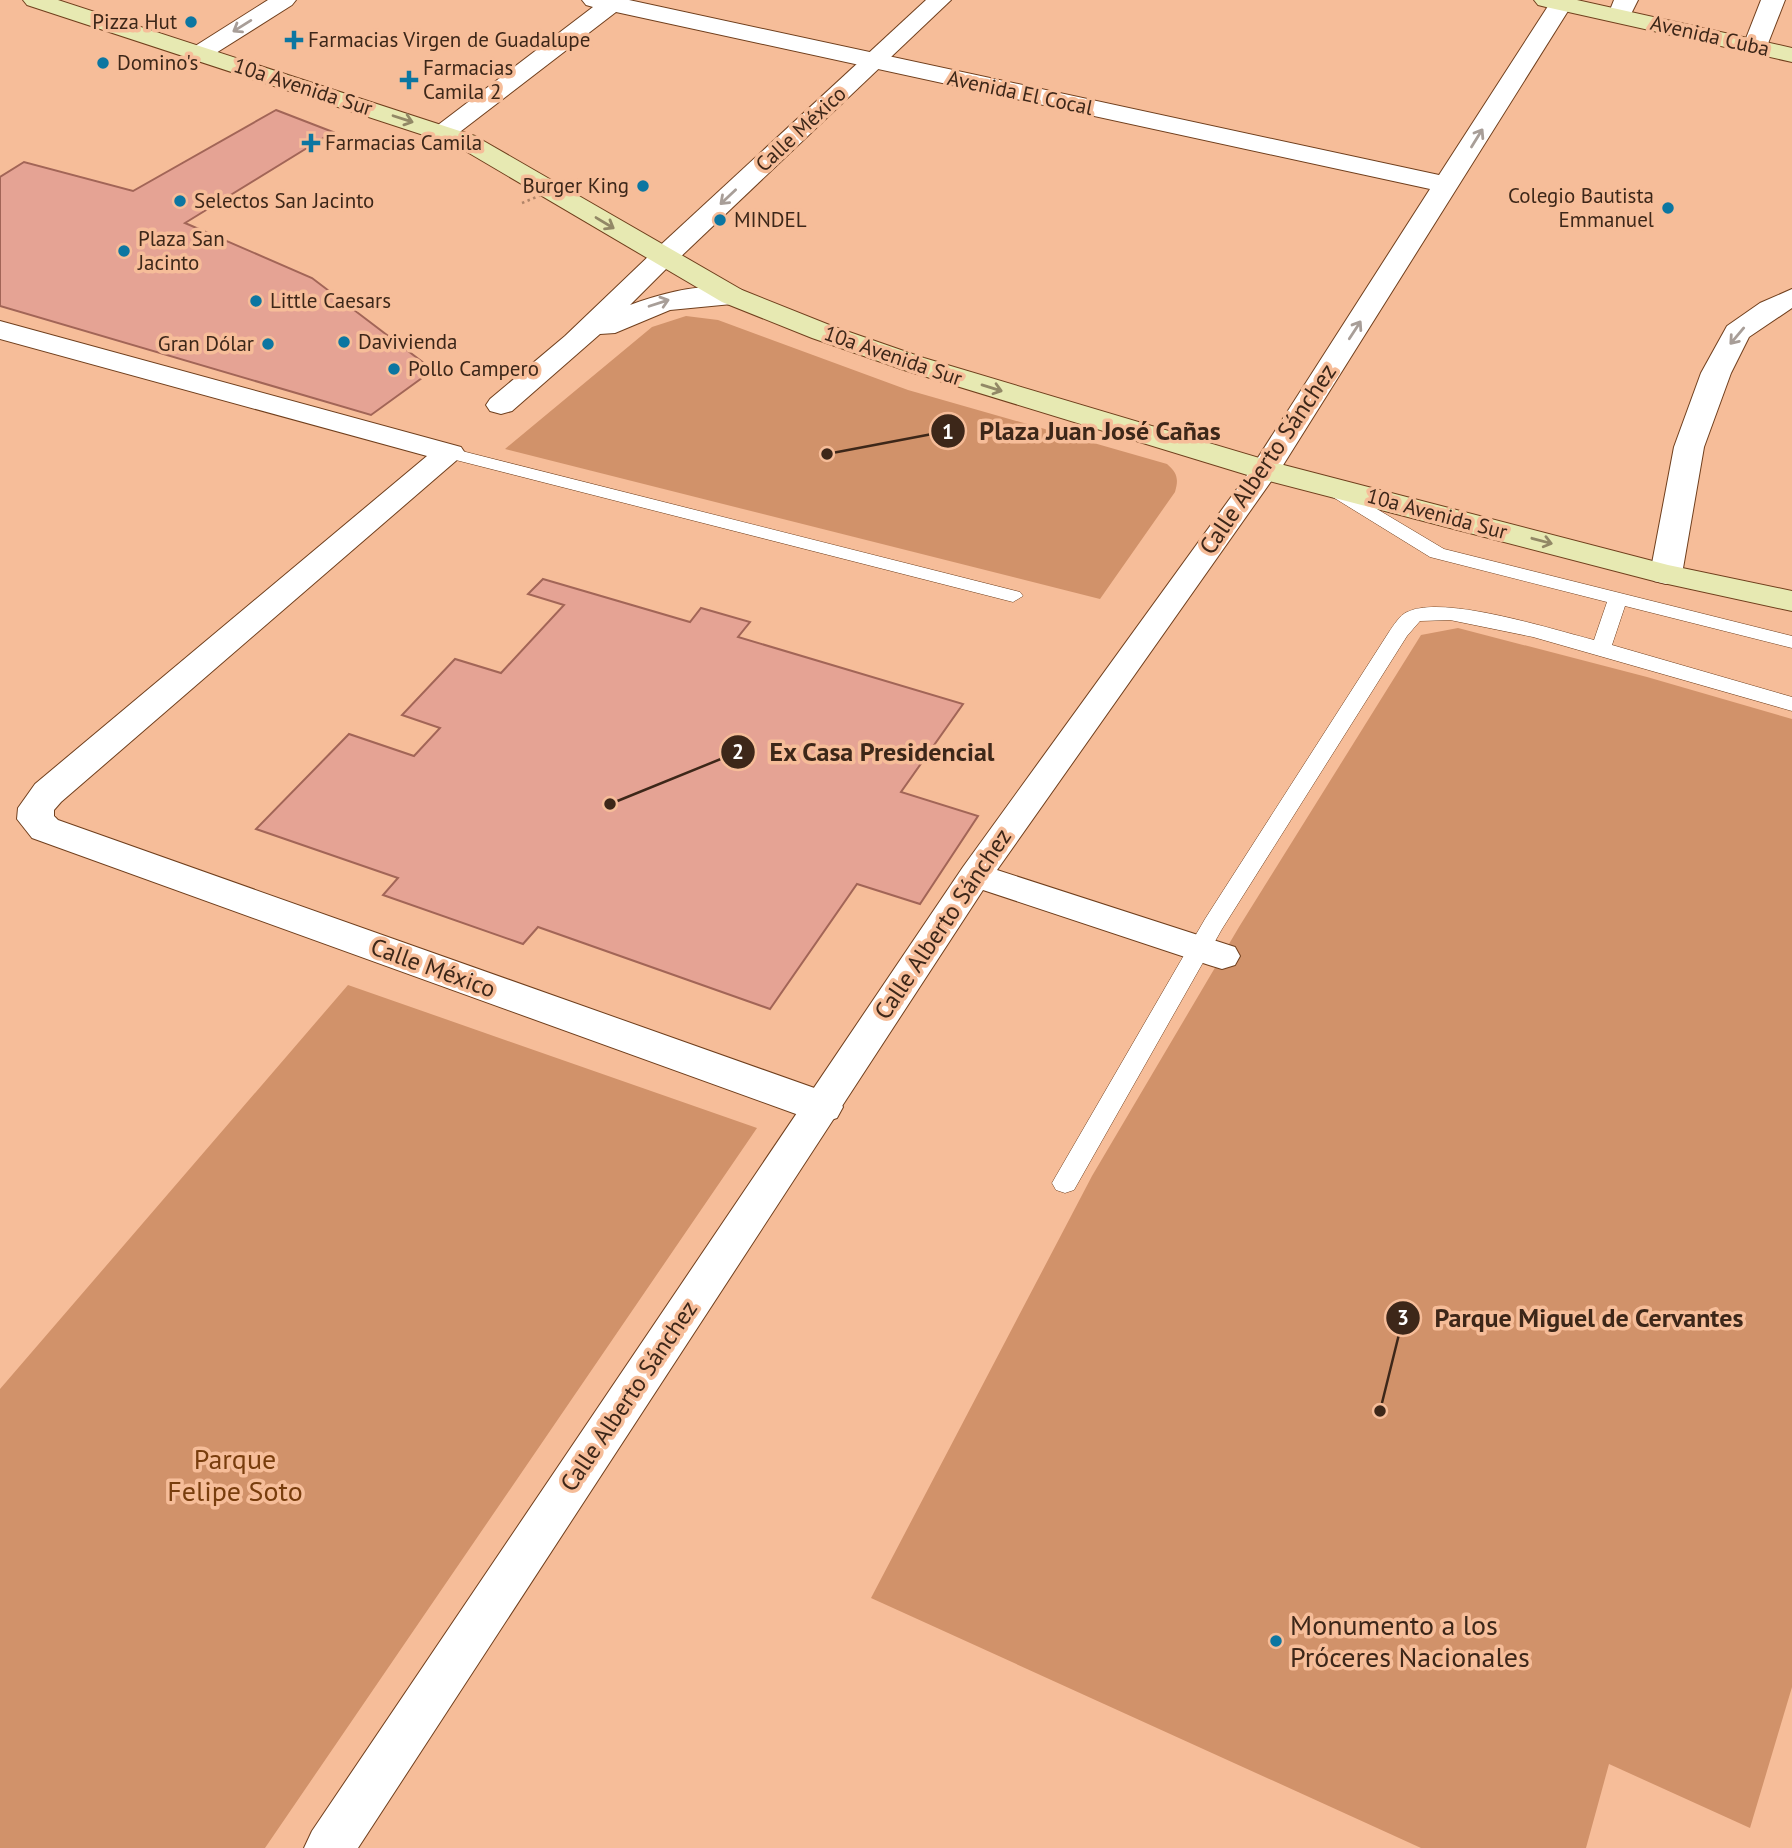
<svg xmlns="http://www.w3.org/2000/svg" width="1792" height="1848" font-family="'PT Sans',sans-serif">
	<rect width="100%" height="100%" fill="#f6bd99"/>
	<path fill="#d1926a" d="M686,316L718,320L908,390L1167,464C1177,473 1179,478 1175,492L1100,599L505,449L652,327Z
		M1458,628L1647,677L1792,719V1687L1750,1828L1609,1764L1586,1848H1421L871,1598L1092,1176L1239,927L1421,635Z
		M348,985L757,1128L265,1848H0V1389Z"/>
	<path fill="#e5a394" stroke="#a26557" stroke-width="2" d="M276,110L333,132L185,223L312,278L433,370L371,415L0,306V177L24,162L133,191Z
		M543,579L690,622L701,608L750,622L738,637L963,704L901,792L978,816L920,904L857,884L770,1009L538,927L523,944L383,895L398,878L256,829L349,734L414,756L440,728L402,715L455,659L501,673L564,605L528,594Z"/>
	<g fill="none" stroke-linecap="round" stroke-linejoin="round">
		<defs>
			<path id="service" d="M450,448L1020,592L1023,596L1013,602L444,457L441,453Z
				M1330,481L1444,549L1792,636V648L1625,606L1612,645L1792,697V711L1533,637L1450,620L1420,621L1407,636L1222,929L1074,1190L1065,1193L1056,1190L1052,1183L1056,1176L1205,919L1389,632C1393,626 1400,615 1407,612C1443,594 1554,630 1594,640L1607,602L1430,557L1323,491L1321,487L1323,483Z"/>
			<path id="pedestrian" d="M1265,462L1275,464L1279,470L997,870L1235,947L1240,956L1235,965L1222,969L1209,965L983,890L358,1848H304L312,1831L963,867L1255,464Z"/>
			<path id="minor" d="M268,0H296L292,5L208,58L200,60L192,58L188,53L192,48Z
				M582,0H629L1439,175L1552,0H1570L1573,3L1280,470L1276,477L1265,479L1254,477L1250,470L1430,189L616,12L452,138L443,141L434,138L430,133L434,128L593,7L586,5Z
				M1614,0H1638L1628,20H1612L1608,15Z
				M1761,0H1785L1767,46L1763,51H1747L1743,46Z
				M663,250L673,252L677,258L630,305C663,293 707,281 742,290L746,296L742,302L732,304L670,310L615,333L600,334L512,411L501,414L490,411L486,405L490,399L565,336L653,252Z
				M1792,289V308L1749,337L1731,373L1704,447L1682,574L1678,581L1666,584L1654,581L1650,574L1674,447L1701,373L1727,326L1760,303Z
				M0,321L461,447L465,453L61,802L54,810V816L58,820L837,1096L843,1107L837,1118L822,1123L807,1118L32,838L17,819L18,808L35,784L427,456L0,339Z"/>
			<path id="tertiary" d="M926,0H951L673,264L663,266L653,264L649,258L653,252Z"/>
			<path id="secondary" d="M23,0H58L475,136L742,290L832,326L924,358L1276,463L1668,565L1792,591V611L1654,581L1254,477L904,370L812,338L722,302L457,146L27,5Z
				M1534,0H1577L1792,48V62L1546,7L1538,5Z"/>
		</defs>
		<use href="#service" stroke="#703f1d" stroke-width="1"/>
		<use href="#pedestrian" stroke="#703f1d" stroke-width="2"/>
		<use href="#minor" stroke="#703f1d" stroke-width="2"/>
		<use href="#tertiary" stroke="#703f1d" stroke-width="2"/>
		<use href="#secondary" stroke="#703f1d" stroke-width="2"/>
		<use href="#service" fill="#fff" fill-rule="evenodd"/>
		<use href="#pedestrian" fill="#fff" fill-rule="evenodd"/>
		<use href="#minor" fill="#fff" fill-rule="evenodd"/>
		<use href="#tertiary" fill="#fff" fill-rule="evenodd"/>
		<use href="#secondary" fill="#e7e9b2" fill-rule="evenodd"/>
		<path stroke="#b08468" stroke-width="2.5" stroke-dasharray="2.5 3.5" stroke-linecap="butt" d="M522,203L578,180"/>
	</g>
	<defs><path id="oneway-shaft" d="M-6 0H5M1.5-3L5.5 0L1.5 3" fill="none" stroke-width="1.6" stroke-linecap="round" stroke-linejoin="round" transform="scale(1.75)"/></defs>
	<g stroke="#a89e98">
		<use href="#oneway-shaft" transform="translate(242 26) rotate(148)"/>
		<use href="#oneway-shaft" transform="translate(1477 138) rotate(-58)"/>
		<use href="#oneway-shaft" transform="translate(728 197) rotate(137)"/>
		<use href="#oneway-shaft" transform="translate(659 303) rotate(-18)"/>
		<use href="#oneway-shaft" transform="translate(1355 330) rotate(-57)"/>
		<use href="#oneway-shaft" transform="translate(1737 336) rotate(130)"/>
	</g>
	<g stroke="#928866">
		<use href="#oneway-shaft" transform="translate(403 119) rotate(18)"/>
		<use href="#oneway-shaft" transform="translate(605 223) rotate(31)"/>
		<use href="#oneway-shaft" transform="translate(992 388) rotate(17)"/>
		<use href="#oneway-shaft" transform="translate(1542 541) rotate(15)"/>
	</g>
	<g fill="#0c76a1" stroke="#f6bd99" stroke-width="2.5">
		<circle cx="191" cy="22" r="7"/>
		<path d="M290.5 29.5h7v7h7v7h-7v7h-7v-7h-7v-7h7z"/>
		<circle cx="103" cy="63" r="7"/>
		<path d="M405.5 69.5h7v7h7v7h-7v7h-7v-7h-7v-7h7z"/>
		<path d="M307.5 132.5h7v7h7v7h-7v7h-7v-7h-7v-7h7z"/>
		<circle cx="643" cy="186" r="7"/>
		<circle cx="180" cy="201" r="7"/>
		<circle cx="1668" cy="208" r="7"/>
		<circle cx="720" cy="220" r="7"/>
		<circle cx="124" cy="251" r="7"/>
		<circle cx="256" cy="301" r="7"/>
		<circle cx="344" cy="342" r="7"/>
		<circle cx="268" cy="344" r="7"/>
		<circle cx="394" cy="369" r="7"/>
		<circle cx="1276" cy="1641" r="7"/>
	</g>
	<g text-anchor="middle" stroke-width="7" stroke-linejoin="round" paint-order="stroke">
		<g font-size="21" fill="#3d2719" stroke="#f6bd99" text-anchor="start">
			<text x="177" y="29" text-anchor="end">Pizza Hut</text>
			<text x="308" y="47">Farmacias Virgen de Guadalupe</text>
			<text x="117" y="70">Domino's</text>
			<text x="423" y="75">Farmacias<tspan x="423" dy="24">Camila 2</tspan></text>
			<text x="325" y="150">Farmacias Camila</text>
			<text x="629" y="193" text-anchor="end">Burger King</text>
			<text x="1654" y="203" text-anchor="end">Colegio Bautista<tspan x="1654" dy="24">Emmanuel</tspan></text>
			<text x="194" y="208">Selectos San Jacinto</text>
			<text x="734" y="227">MINDEL</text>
			<text x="138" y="246">Plaza San<tspan x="138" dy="24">Jacinto</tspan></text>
			<text x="270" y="308">Little Caesars</text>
			<text x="358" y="349">Davivienda</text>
			<text x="254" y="351" text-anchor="end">Gran Dólar</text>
			<text x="408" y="376">Pollo Campero</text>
		</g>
		<g font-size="21" fill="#3d2719" stroke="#f6bd99">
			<text transform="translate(1710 36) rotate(13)" y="7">Avenida Cuba</text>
			<text transform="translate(303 87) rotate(18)" y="7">10a Avenida Sur</text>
			<text transform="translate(1020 93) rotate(12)" y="7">Avenida El Cocal</text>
			<text transform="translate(801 129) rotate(-43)" y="7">Calle México</text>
			<text transform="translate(893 356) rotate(19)" y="7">10a Avenida Sur</text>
			<text transform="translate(1437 514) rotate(15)" y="7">10a Avenida Sur</text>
		</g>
		<g font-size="24" fill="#3d2719" stroke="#f6bd99">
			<text transform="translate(1268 459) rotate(-56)" y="8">Calle Alberto Sánchez</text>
			<text transform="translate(943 924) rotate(-56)" y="8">Calle Alberto Sánchez</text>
			<text transform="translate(433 968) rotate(20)" y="8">Calle México</text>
			<text transform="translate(629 1396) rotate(-56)" y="8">Calle Alberto Sánchez</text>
		</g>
		<g font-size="28" fill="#783d0d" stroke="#f6bd99">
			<text x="235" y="1469">Parque<tspan x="235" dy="32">Felipe Soto</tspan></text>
		</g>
		<g font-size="28" fill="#3d2719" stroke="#f6bd99" text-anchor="start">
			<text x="1290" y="1635">Monumento a los<tspan x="1290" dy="32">Próceres Nacionales</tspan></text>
		</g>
	</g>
	<path fill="none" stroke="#3d2719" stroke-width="2.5" d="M827 454L948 431M610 804L738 752M1380 1411L1403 1318"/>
	<g fill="#3d2719" stroke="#f6bd99" stroke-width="2.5">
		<circle cx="827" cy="454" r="7"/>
		<circle cx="610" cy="804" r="7"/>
		<circle cx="1380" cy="1411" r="7"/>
		<circle cx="948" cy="431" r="18"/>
		<circle cx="738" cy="752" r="18"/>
		<circle cx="1403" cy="1318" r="18"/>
	</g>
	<g font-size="21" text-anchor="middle" font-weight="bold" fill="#fff">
		<text x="948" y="439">1</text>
		<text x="738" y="759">2</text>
		<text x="1403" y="1325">3</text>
	</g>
	<g font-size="26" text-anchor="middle" font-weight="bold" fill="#3d2719" stroke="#f6bd99" stroke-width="7" stroke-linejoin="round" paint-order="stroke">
		<text x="1100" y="440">Plaza Juan José Cañas</text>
		<text x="882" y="761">Ex Casa Presidencial</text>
		<text x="1589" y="1327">Parque Miguel de Cervantes</text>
	</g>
</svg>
